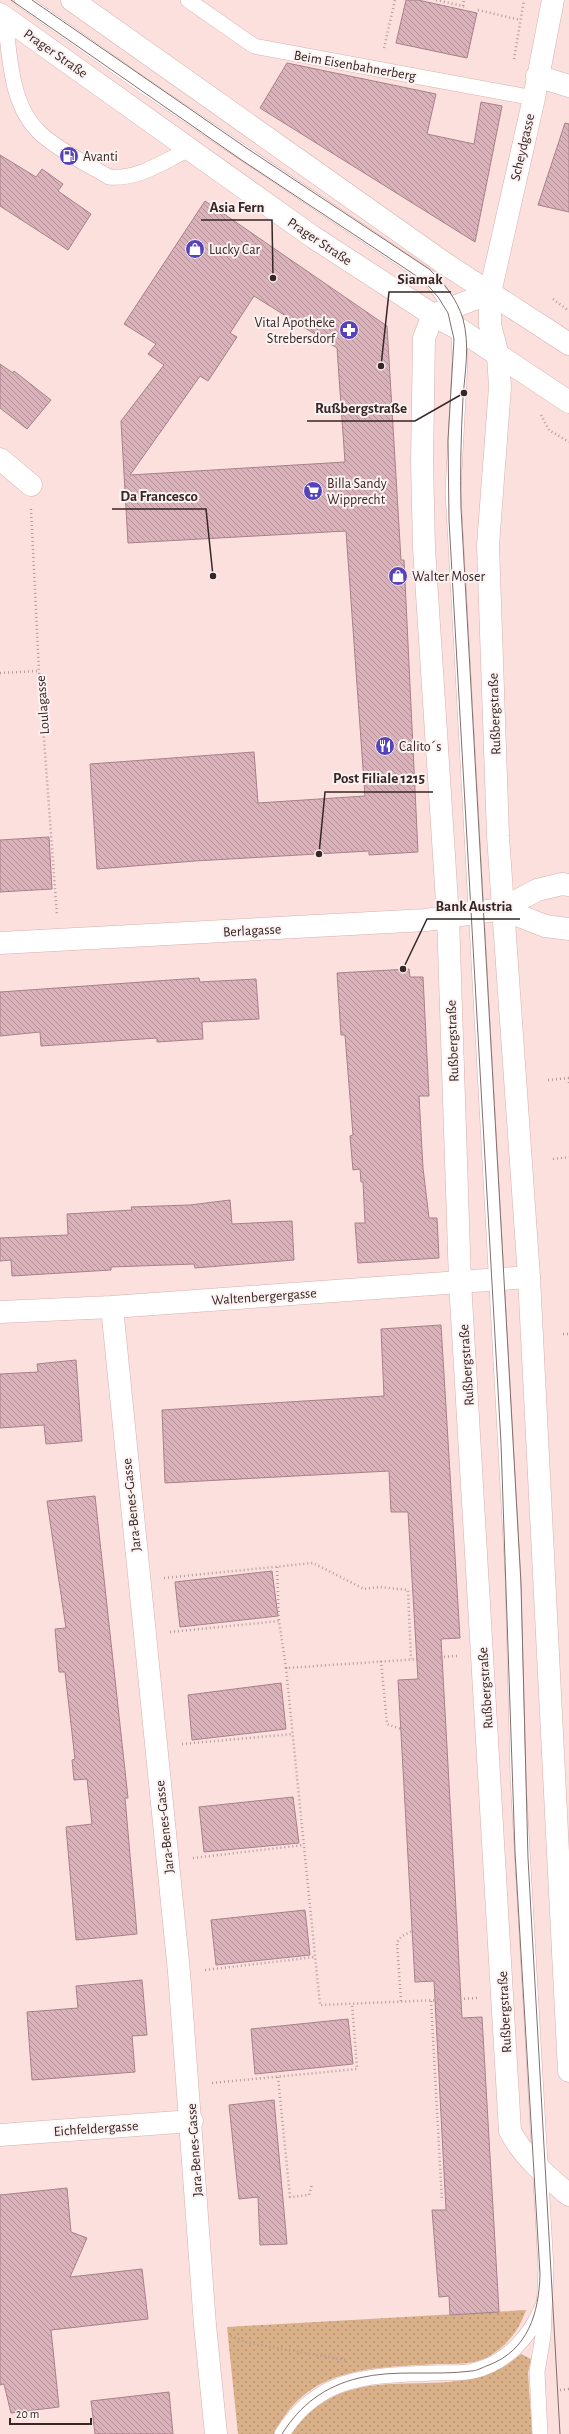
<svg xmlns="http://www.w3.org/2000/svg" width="569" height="2434" font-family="'Alegreya Sans',sans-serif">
	<defs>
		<pattern id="grass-dots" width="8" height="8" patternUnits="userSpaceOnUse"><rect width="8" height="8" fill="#d9b088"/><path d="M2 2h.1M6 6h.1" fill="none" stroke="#b18f6f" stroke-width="1.8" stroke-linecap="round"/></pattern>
		<pattern id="building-back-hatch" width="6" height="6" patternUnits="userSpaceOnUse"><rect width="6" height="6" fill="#dbb1ba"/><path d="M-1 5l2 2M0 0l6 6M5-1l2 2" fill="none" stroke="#b29097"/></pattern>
	</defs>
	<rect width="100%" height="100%" fill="#fbe0de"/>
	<path fill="url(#grass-dots)" d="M526,2310C519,2331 505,2348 486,2358C471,2365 453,2364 437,2364C371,2368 307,2366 274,2434H238L227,2327Z
		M521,2354L531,2359L528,2373L532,2434H291C355,2344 451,2416 521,2354Z"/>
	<path fill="url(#building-back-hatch)" stroke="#a88189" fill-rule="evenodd" d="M406,0H418L477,13L467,58L396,43Z
		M287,63L436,94L427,134L474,144L481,102L502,106L475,242L260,108Z
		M565,123L569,124V212L538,205Z
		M0,155L36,177L42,169L63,184L58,191L91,214L68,250L0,206Z
		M205,201L387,326L401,560H404L418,852L369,855V851L195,861L97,869L90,764L254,752L258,803L365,796L346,531L128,543L121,421L164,365L148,354L156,344L124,324ZM254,296L337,348L345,462L130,475L200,376L208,381L237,337L230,333Z
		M0,364L13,373L14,371L51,400L27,429L0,408Z
		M49,837L52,889L0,892V840Z
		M409,969L410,977H423L429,1096H419L423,1168L429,1218H437L439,1258L358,1263L355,1223H365L363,1182H361L360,1169L353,1170L350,1136L353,1135L345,1035H341L337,973Z
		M199,978L200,982L256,979L259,1019L202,1022L203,1039L157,1042V1038L41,1046L40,1032L0,1036V992Z
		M230,1200L232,1224L292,1221L294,1260L195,1268L194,1264L111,1267V1270L12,1276L11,1260L0,1261V1238L68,1235L67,1214L132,1210L131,1207L190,1205Z
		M441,1325L460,1638L441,1639L462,2018L482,2017L499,2312L450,2315L449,2296L439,2297L432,2210H446L434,1981L415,1982L398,1680L418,1679L408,1512H391L389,1471L165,1483L162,1410L384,1396L381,1329Z
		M76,1360L82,1441L46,1444L44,1425L0,1428V1374L38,1372L37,1364Z
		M95,1496L128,1798H125L137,1934L76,1940L66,1827L92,1824L87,1779L74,1780L72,1760L75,1759L65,1672H59L55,1629L66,1628L47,1501Z
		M272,1571L278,1616L180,1627L175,1582Z
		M281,1683L286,1729L192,1740L188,1695Z
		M293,1797L299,1843L204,1852L199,1807Z
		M305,1910L310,1955L216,1965L211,1920Z
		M142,1980L147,2035L132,2036L135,2072L32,2080L27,2012L78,2008L76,1986Z
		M348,2019L353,2064L255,2074L251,2029Z
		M274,2100L287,2244L260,2245L258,2197L239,2199L229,2105Z
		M67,2188L71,2232L87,2238L70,2277L142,2269L148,2319L51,2330L59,2407L11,2413L4,2384L0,2385V2195Z
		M169,2392L173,2434H95L91,2401Z"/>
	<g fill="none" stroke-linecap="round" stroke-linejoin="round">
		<defs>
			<path id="lane" d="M22,0L144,86L431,279L451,307L459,329L460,361L453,491L513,1578L518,1778L546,2268L543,2336L537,2372L540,2434
				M188,0L254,46L534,98
				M5,17C10,57 10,106 41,134C60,151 87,164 109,177C138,180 164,161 190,149
				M282,2434C320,2374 371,2376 434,2373C446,2372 461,2374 473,2371C507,2363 531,2336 543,2305"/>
			<path id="street" d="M537,76L569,86
				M490,293L534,98L553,0
				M0,459L31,485
				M502,909L545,926L569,929
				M0,943L426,920L502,909L537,890L562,884L569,885
				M112,1307L179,1972L205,2325L216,2434
				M0,1312L112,1307L529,1277
				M0,2135L192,2121"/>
			<path id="secondary" d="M569,2071L529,1277L498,836L488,545L500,387L498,355L490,325V293L433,315L424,338L422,461L424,548L448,917L460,1282L510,2131C524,2158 547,2176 569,2195"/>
			<path id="primary" d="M72,0L444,263L569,344
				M0,14L313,237L433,315L459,329L569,402"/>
		</defs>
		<use href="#lane" stroke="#d9afab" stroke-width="16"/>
		<use href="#street" stroke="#d9afab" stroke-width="23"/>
		<use href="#secondary" stroke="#d9afab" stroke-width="23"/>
		<use href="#primary" stroke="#d9afab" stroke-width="23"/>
		<path stroke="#b29b9a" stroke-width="2.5" stroke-dasharray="1 3" stroke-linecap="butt" d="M436,0L467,7
			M463,6L464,0
			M478,10L520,20
			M384,48L395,0
			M514,59L524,0
			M553,299L569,311
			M541,415L549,430L569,442
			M31,509L39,671L57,916
			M0,673L39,671
			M569,1078V1086
			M548,1080L569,1078
			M553,1159L569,1157
			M563,1334H569
			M277,1567L279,1621
			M164,1578L313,1563L364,1589L380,1587L408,1590L411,1659
			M170,1632L279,1621L286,1668L420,1659
			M440,1657L457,1656
			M381,1661L387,1724L401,1729
			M286,1668L320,2005L439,2000
			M182,1744L293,1734
			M193,1858L304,1845
			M205,1970L315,1957
			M460,1999L478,1998
			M401,2001L397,1942L402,1936L412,1931
			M431,2001L442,2201
			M278,2077L290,2197L309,2195L312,2184
			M212,2083L357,2069L352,2003
			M231,2336L248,2343L345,2360
			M560,2390L569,2389"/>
		<use href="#lane" stroke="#fff" stroke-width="15"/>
		<use href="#street" stroke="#fff" stroke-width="22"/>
		<use href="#secondary" stroke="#fff" stroke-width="22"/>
		<use href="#primary" stroke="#fff" stroke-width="22"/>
		<path stroke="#826e6c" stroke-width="1" d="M11,0L240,159L424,281L438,297L448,313L454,339L448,440L449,520L501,1443L515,1852L540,2274C539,2313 528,2350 489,2365C483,2367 477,2371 471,2371C435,2376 395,2369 359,2378C325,2386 300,2405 282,2434
			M32,0L248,149L429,269C444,283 457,299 463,319C470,345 465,371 463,398C461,435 460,471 461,508L521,1584L528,1858L560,2434"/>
	</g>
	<defs>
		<symbol id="fuel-disc" viewBox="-11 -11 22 22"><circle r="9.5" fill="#5543bb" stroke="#fbf2f1"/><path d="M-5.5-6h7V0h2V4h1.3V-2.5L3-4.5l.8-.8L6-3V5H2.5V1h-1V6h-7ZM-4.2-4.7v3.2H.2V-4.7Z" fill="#fff"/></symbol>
		<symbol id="shop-disc" viewBox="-11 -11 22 22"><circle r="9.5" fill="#5543bb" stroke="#fbf2f1"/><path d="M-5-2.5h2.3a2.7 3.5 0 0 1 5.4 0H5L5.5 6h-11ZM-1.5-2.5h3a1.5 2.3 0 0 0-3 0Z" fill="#fff"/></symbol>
		<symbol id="pharmacy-disc" viewBox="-11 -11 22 22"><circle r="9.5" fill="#5543bb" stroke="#fbf2f1"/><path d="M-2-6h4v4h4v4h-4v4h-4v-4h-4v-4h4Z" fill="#fff"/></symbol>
		<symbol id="supermarket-disc" viewBox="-11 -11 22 22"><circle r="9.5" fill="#5543bb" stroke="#fbf2f1"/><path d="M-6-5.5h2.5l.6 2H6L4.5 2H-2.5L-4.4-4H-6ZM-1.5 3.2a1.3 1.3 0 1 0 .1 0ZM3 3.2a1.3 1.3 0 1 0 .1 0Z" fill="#fff"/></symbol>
		<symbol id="restaurant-disc" viewBox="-11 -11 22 22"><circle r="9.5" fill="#5543bb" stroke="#fbf2f1"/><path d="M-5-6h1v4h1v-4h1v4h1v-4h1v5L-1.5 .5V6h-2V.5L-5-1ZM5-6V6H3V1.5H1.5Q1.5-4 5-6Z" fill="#fff"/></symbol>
	</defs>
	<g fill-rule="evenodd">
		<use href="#fuel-disc" x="58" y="145" width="22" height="22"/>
		<use href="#shop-disc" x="184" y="238" width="22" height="22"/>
		<use href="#pharmacy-disc" x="338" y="319" width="22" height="22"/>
		<use href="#supermarket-disc" x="302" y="480" width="22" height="22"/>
		<use href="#shop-disc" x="387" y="565" width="22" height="22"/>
		<use href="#restaurant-disc" x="374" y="735" width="22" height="22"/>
	</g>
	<g text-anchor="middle" stroke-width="4" stroke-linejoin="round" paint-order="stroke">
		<g font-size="14" fill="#362625" stroke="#fbf2f1">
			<text transform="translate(56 53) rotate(35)" y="5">Prager Straße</text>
			<text transform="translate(355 65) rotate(10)" y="5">Beim Eisenbahnerberg</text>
			<text transform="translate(522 147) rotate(-77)" y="5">Scheydgasse</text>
			<text transform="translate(320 241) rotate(34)" y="5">Prager Straße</text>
			<text transform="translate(42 705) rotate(-94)" y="5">Loulagasse</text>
			<text transform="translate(494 714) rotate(-92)" y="5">Rußbergstraße</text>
			<text transform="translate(252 930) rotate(-3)" y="5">Berlagasse</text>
			<text transform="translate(452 1041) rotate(-92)" y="5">Rußbergstraße</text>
			<text transform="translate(264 1296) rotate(-4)" y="5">Waltenbergergasse</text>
			<text transform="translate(466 1365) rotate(-94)" y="5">Rußbergstraße</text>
			<text transform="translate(131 1505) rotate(-96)" y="5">Jara-Benes-Gasse</text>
			<text transform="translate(485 1688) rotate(-94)" y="5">Rußbergstraße</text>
			<text transform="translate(164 1827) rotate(-96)" y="5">Jara-Benes-Gasse</text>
			<text transform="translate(504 2012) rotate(-93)" y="5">Rußbergstraße</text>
			<text transform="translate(96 2128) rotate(-4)" y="5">Eichfeldergasse</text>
			<text transform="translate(194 2150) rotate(-94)" y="5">Jara-Benes-Gasse</text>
		</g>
		<g font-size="14" fill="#362625" stroke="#fbf2f1" text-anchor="start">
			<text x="83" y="161">Avanti</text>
			<text x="209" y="254">Lucky Car</text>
			<text x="335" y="327" text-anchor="end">Vital Apotheke<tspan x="335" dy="16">Strebersdorf</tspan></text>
			<text x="327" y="488">Billa Sandy<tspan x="327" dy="16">Wipprecht</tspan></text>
			<text x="412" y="581">Walter Moser</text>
			<text x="399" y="751">Calito´s</text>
		</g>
	</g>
	<path fill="none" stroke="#362625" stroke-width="1.5" d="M273 278L272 220H201M381 366L389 292H451M464 393L415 421H307M213 576L206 509H112M319 854L325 792H433M403 969L427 919H520"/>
	<g fill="#362625" stroke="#fbf2f1" stroke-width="1.5">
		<circle cx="273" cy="278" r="4"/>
		<circle cx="381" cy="366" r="4"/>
		<circle cx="464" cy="393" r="4"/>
		<circle cx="213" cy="576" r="4"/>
		<circle cx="319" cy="854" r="4"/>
		<circle cx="403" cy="969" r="4"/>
	</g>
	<g font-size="15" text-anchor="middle" font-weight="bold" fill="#362625" stroke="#fbf2f1" stroke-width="4" stroke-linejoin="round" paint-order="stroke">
		<text x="237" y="212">Asia Fern</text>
		<text x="420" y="284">Siamak</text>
		<text x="361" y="413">Rußbergstraße</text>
		<text x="159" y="501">Da Francesco</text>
		<text x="379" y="783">Post Filiale 1215</text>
		<text x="474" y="911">Bank Austria</text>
	</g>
	<path d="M10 2418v6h81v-6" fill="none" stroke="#362625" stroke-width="2"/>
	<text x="16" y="2418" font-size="12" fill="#362625" stroke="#fbf2f1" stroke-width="3" paint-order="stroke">20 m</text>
</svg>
